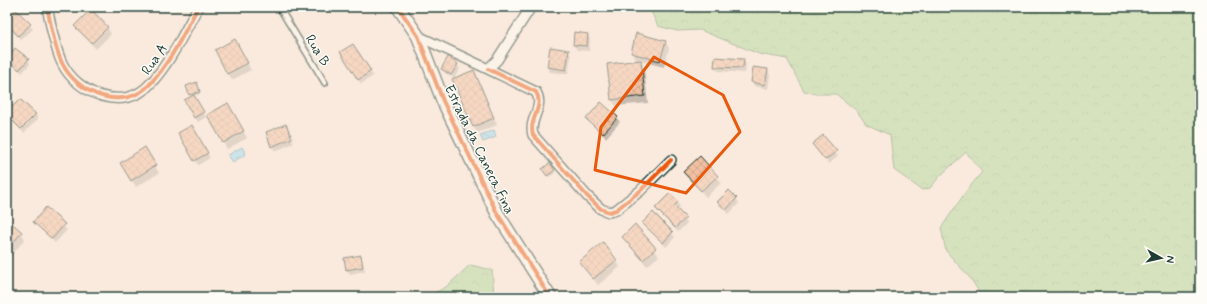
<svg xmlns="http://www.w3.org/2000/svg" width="1207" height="304" font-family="Mynerve,sans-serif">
	<defs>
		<pattern id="forest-crowns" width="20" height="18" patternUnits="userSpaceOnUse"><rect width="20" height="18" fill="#abda9a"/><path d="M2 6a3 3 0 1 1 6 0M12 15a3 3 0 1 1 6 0" fill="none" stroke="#93bc85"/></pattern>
		<pattern id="water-ripples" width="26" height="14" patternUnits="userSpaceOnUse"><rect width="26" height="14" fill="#94dbf6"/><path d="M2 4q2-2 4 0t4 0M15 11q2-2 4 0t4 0" fill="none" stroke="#7fbdd4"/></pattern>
		<pattern id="building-cross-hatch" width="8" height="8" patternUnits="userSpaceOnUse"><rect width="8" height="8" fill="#f1c0a1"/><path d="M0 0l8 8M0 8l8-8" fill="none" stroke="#cea68b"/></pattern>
	</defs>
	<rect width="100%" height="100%" fill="#f9eadd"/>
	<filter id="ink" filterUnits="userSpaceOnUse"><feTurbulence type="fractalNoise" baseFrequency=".025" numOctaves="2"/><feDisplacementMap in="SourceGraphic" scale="8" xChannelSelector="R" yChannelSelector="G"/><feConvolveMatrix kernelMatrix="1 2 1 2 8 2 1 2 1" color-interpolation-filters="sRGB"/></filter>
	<g filter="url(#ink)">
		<path fill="url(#forest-crowns)" stroke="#658c67" d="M649,7H705L732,10L744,7H1200V297H982L971,279L946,251L941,228L967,190L982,172L966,152L940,176L930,188L922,190L894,170L890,135L866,124L857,111L836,94H816L804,91L787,59L759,54L700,30L677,31L658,26Z
			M470,265L492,270L494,297H426L446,287Z"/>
		<path fill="url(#water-ripples)" stroke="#659ca8" d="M494,130L496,137L483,142L480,135Z
			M242,147L246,154L233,162L228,155Z"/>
		<path fill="#0003" d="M14,8L33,29L21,40L7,25V14Z
			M76,26L107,27L111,34L96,49L80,32Z
			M575,33L587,34L590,39L589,51L577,50L574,45Z
			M665,42L669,48L664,67L640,61L644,68L648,103L616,106L612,100L637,61L632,53Z
			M353,45L373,76L361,84L344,57Z
			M239,47L251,70L232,80L228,73Z
			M568,51L571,56L568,74L550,72L548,67Z
			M8,59H28L30,64L22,73Z
			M743,60L746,64L745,73L718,71L715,67Z
			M457,64L460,69L454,78L445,73L443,69Z
			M768,70L770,75L768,89L754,86L752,82Z
			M477,78L497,125L477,133L474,127Z
			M198,85L200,94L194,96L206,117L198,122L185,101L192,97L188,86Z
			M228,104L247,138L227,149L208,115Z
			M7,114H35L38,119L24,133L9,119Z
			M617,118L620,122L606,138L587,119Z
			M286,125L294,143L275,151L272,146Z
			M192,126L210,158L198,165L180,133Z
			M823,136L838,156L829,164L816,149Z
			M145,149L159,173L136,187L122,163Z
			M549,164L555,173L549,177L543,169Z
			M684,172L717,176L721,183L706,197Z
			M736,198L739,203L729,214L719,202Z
			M677,202L680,207L677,210L687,223L678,232L656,208Z
			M46,209L67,230L55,243L35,222Z
			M653,214L675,237L666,247L643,223Z
			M7,221L21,233L25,239L11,256L7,252Z
			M635,226L659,256L647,266L623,237Z
			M361,256L365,271L350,274L347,270Z
			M616,260L620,267L598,285L581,262Z"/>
		<path fill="url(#building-cross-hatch)" stroke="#1f3d34" d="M13,7L31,24L18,36L7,24V13Z
			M91,9L108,27L92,43L74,26Z
			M574,32L588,34L587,46L573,45Z
			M636,33L666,41L660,61L631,53Z
			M235,39L248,63L227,74L215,50Z
			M353,44L371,71L358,80L340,52Z
			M550,47L569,50L566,70L547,67Z
			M15,48L29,59L19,70L7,59Z
			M448,57L458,64L451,75L441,69Z
			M715,57L744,59L743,68L714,67Z
			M641,60L645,96L611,100L607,64Z
			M753,67L768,69L765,85L751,82Z
			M474,70L494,118L473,127L452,79Z
			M197,82L200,92L189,95L186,86Z
			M194,95L204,112L194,118L184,100Z
			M20,99L36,114L21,129L7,115V112Z
			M601,102L618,117L603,134L586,119Z
			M228,103L244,131L223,143L207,115Z
			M286,124L292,138L271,147L266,132Z
			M192,125L208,153L194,161L178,133Z
			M823,135L837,151L825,160L812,144Z
			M145,147L156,165L131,181L120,163Z
			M700,156L718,176L701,191L683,172Z
			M550,163L555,170L547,176L542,169Z
			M729,190L737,198L726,210L717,202Z
			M670,193L678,202L674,206L686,218L675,228L655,208Z
			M46,207L65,224L52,239L33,222Z
			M653,212L673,232L663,243L642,223Z
			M7,219L22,232L7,250Z
			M635,224L656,248L643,260L622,237Z
			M603,242L617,260L593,279L579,262Z
			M361,255L363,267L346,270L344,258Z"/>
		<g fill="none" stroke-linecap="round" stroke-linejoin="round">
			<defs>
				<path id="lane" d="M279,7L325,83"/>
				<path id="street" d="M47,7C51,25 54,46 62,63C77,94 124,113 150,84C170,63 184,33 198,7
					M418,36L488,69L497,60L531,7
					M488,69L536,92C545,107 528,119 533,135L587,196L601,209L609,212L616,210L640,191L671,160"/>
				<path id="secondary" d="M398,7L418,36L443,101L497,213L550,297"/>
			</defs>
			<use href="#lane" stroke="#1f3d34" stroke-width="8"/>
			<use href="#street" stroke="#1f3d34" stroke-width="12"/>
			<use href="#secondary" stroke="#1f3d34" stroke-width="15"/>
			<use href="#lane" stroke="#fdfcf7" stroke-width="4.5"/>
			<use href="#street" stroke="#fdfcf7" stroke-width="9"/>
			<use href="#secondary" stroke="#fdfcf7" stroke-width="12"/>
			<defs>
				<path id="cycleway" d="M47,7C51,25 54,46 62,63C77,94 124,113 150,84C170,63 184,33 198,7
					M398,7L418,36L443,101L497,213L550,297
					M488,69L536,92C545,107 528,119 533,135L587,196L601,209L609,212L616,210L640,191L671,160"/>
			</defs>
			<use href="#cycleway" stroke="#fdfcf7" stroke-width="6"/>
			<use href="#cycleway" stroke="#e8590c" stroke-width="4"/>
		</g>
	</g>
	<path d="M0 0H1207V304H0ZM654,57L723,95L740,132L686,193L595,170L601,127Z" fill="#f9eadd" fill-opacity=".55" fill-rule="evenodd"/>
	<path fill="none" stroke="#e8590c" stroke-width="3" stroke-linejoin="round" d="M654,57L723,95L740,132L686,193L595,170L601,127Z"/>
	<g text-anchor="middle" stroke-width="3" stroke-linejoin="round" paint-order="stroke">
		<g font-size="14" fill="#1f3d34" stroke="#fdfcf7">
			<text transform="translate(318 50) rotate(59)" y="5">Rua B</text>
			<text transform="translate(154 59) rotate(-55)" y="5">Rua A</text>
			<text transform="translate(480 149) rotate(64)" y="5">Estrada da Caneca Fina</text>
		</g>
	</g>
	<rect width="1207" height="304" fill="none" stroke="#fdfcf7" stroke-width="24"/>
	<rect x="12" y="12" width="1183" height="280" fill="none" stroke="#1f3d34" stroke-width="1.5" filter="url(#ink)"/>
	<g transform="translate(1161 258) rotate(98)" stroke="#fdfcf7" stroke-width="3" paint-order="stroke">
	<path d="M0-3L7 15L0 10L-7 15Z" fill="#1f3d34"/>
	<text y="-6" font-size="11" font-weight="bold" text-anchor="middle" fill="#1f3d34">N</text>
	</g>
</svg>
